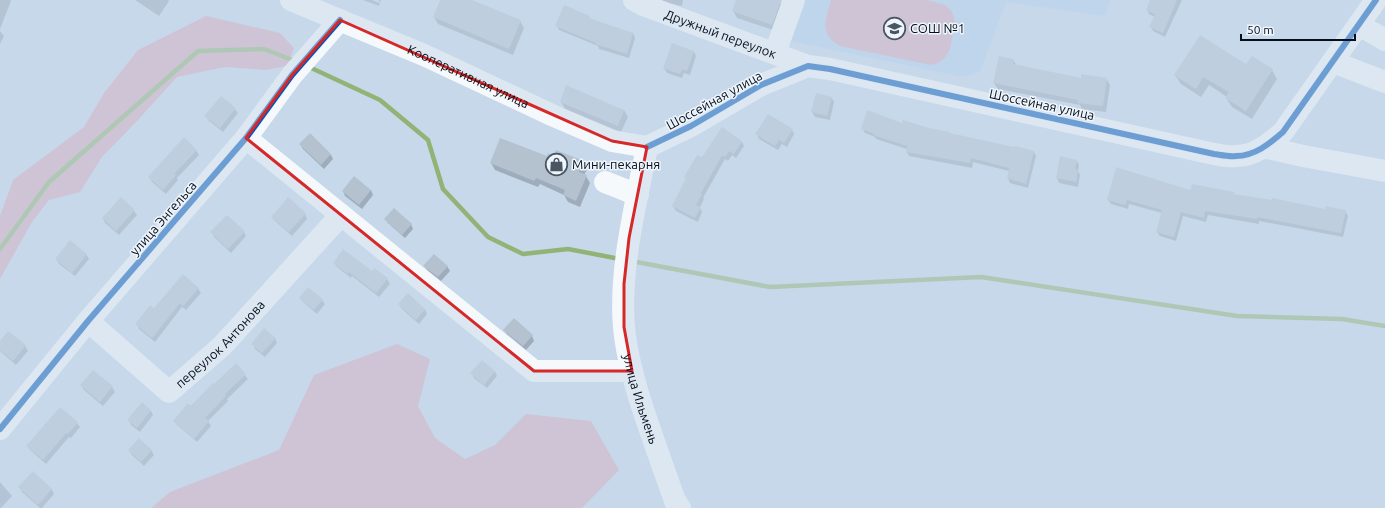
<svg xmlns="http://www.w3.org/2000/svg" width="1385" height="508" font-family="Ubuntu,sans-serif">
	<rect width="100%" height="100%" fill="#c6d8ea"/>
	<path fill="#b4d1ee" d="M805,0H1110L1105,16L1006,2L980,72L963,77L790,41Z"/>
	<path fill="#d8abbc" d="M831,0H927L945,5L951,10L954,17L955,23L950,49L945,58L938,63L931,65L840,46C818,33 826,20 831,0Z
		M206,16L280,33L294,48L287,66L266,70L225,67L177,77L137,121L102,157L80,192L49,200L32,222L0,279V216L13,180L84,127L104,93L138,50Z
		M397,344L430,359L418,406L435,438L465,459L495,445L526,414L591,421L619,470L582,508H151L170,492L279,450L314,375Z"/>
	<path fill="#0003" d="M0,0H10L11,1L0,29Z
		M135,0H168L169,1L159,16Z
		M363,0H372L379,3L380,1L378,0H381L379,6Z
		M441,0H470L520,21L524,28L513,55L438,24L434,17Z
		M662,0H683L682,6L663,2Z
		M737,0H773L780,2L784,9L776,31L737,18L733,11Z
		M1151,0H1182L1165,37L1153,31L1151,27L1155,17L1149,14L1147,10Z
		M589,17L591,20L633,33L635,38L629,58L599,49L598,46L559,30L557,26Z
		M0,31L4,36L0,44Z
		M673,44L694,52L696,56L690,75L684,73L682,78L667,73L664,68Z
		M1013,60L1017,66L1082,79L1106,78L1110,85L1106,112L1082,109L1080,105L998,89L994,83Z
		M1247,66L1272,70L1277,79L1252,119L1232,107L1226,98L1227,97L1209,85L1201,97L1181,84L1175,75Z
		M832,98L834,102L830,120L815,117L812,112Z
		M561,102L624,110L628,117L621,132L565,109Z
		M235,109L238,113L223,132L208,120L206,116Z
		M903,124L1034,152L1036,156L1028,188L1010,183L1008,178L1009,171L973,162L972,168L909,156L907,152V149L876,139L875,137L865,133L862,128Z
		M722,129L742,142L744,146L736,158L732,155L728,161L725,159L703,198L704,199L700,207L702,212L698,222L676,211L673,206L702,159Z
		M792,130L794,134L787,147L782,144L778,150L759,139L757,134Z
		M310,134L331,155L333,159L324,169L303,149L300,144Z
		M196,150L199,155L177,178L178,180L166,194L152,182L149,177Z
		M554,157L583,162L587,169L584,175L586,176L590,183L580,207L568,202L564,195L540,184L538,187L495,170L491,163Z
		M1077,161L1079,165L1078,171L1080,175L1078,187L1059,183L1057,178Z
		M371,190L373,195L362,209L345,196L343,191Z
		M1191,191L1233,193L1235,195L1326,210L1345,211L1348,216L1343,237L1259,221V224L1208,215L1206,222L1183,216L1176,241L1160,236L1157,232L1162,213L1129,204L1128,209L1111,204L1108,200Z
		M121,198L134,211L137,215L119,235L105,223L103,218Z
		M305,214L307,219L292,236L275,221L272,217Z
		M385,219L411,224L413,229L405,238L388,223Z
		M212,232H244L246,236L231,253L214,237Z
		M86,254L89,259L75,276L59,264L56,259Z
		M334,263L372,272L374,269L387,279L390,284L379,297L352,276L351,278L337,267Z
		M425,266H447L450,271L441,281L427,270Z
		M198,288L201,293L186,310L182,307L155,342L139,329L137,324L154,310Z
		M308,288L322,300L325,304L317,314L303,302L300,298Z
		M408,294L425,310L427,314L419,324L402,309L399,304Z
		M504,330L532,336L534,341L526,350L507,334Z
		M275,338L277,343L265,357L255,349L253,344Z
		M0,342L25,346L28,351L16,365L0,351Z
		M482,361L495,372L497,376L487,388L474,378L472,373Z
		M236,365L248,379L227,399L228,401L208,421L211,426L197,442L177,425L174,421Z
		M81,385L112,387L115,392L103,406L84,390Z
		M142,404L151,411L153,415L140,432L131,425L129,420Z
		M60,408L77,423L80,427L71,438L69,437L46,464L30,450L27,446Z
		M129,450H151L154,455L144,466L132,455Z
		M33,473L52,490L54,494L42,508H40L22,492L20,487Z
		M0,482L12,496L1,508H0Z"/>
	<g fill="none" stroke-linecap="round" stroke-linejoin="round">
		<path stroke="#91b476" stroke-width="4.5" d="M307,66L380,100L428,140L443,189L488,237L523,254L568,249L620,259
			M0,249L49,182L198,51L264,49L295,61
			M631,261L770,287L981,277L1237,316L1342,319L1385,326"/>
	</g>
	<path fill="#b4c2d0" d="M440,0H472L521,20L509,49L433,17Z
		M736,0H781L772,25L732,11Z
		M1150,0H1177L1163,33L1149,27L1155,14L1146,10Z
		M564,5L590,16L589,18L633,33L627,54L595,44L596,43L555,26Z
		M1200,35L1246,64L1252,56L1273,69L1246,111L1225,98L1229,92L1203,77L1196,89L1174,75Z
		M672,43L694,51L687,71L682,69L680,74L663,68Z
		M999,56L1013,59V64L1081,78V74L1107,78L1103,106L1077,103L1078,100L993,83Z
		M566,85L624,110L618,126L560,102Z
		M816,93L832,97L827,116L811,112Z
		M221,96L236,108L220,128L204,116Z
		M867,110L902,123L903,120L929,128L950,132V133L1014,147L1015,146L1034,151L1026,184L1007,178L1009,168L971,158L970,163L906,152L907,146L873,135V133L861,129Z
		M768,114L793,129L784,143L779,140L775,146L755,134Z
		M722,127L742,141L734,154L729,151L725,157L722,155L701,193L702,194L696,205L701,207L695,218L672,206L686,178L684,177L697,155L702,157Z
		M310,133L331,154L321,165L299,144Z
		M184,137L197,150L174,174L176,175L163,190L148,177Z
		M500,138L547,156L548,153L553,156L556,150L584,161L579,172L587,175L576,201L563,195L565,190L536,178L534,181L490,163Z
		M1060,156L1077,160L1075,169L1078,170L1076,182L1056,178Z
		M1116,167L1190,190L1192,184L1234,192V194L1272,200V198L1325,209V206L1346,210L1341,233L1257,217V219L1205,211L1204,218L1181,212L1174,237L1156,232L1162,210L1127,200L1125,205L1107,200Z
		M354,176L371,190L359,205L342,191Z
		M121,197L135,210L116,231L102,218Z
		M288,197L306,213L289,232L271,217Z
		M394,208L412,224L402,235L384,219Z
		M227,215L245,231L228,249L210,232Z
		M70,240L87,254L72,273L55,259Z
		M343,249L372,271L374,268L388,278L376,293L349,272L348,274L333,263Z
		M434,254L448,266L438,277L423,266Z
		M183,274L199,288L183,306L180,303L152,338L135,324L150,305L154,308Z
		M308,287L323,299L314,310L299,298Z
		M408,293L425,309L416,320L398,304Z
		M514,318L533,335L523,346L503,330Z
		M264,328L276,338L262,353L251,344Z
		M8,331L26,345L13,361L0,350V341Z
		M482,360L495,371L484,385L470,373Z
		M236,363L246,374L225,394L226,396L205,418L209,421L194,439L173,421L188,403L191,406L213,383L214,384Z
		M93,370L113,386L100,402L80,385Z
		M142,402L151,410L137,428L127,420Z
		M60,407L78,422L68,434L66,433L43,460L26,446Z
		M139,438L152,450L141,462L128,450Z
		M33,471L52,489L38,505L18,487Z"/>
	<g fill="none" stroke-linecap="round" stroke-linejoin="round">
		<g stroke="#f6f9fc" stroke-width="22">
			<path id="s1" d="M291,0L424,55L554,116L612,141L647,147"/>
			<path id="s2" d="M634,0L643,5L808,66"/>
			<path d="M1359,25L1385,40"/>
			<path d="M775,53L794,0"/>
			<path d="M1333,62L1385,82"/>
			<path d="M246,138L534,371H632"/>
			<path d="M647,147L691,126L761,85L808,66L830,69L1214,154C1221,155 1229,157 1236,156C1255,156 1269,144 1283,132L1376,0"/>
			<path id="s3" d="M647,147C636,204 619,269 624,327C626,352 633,377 640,400C651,434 663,467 675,501L680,508"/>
			<path d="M1264,147L1303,156L1385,171"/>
			<path d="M605,182L638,195"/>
			<path id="s4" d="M88,321L169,392L222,346L341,215"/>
			<path d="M0,429L88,321L246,138L292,75L340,20"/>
		</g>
		<defs>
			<path id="cycleway" d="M647,147L691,126L761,85L808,66L830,69L1214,154C1221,155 1229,157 1236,156C1255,156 1269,144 1283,132L1376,0
				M0,429L88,321L246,138L292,75L340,20"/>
		</defs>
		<use href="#cycleway" stroke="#eff5fc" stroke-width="8"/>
		<use href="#cycleway" stroke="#0057b8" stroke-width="6"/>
	</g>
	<path d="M0 0H1385V508H0ZM340,20L612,141L647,147L629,238L624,284V327L632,371H534L246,138L292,75Z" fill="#c6d8ea" fill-opacity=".55" fill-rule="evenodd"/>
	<path fill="none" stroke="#d62828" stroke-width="3" stroke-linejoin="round" d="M340,20L612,141L647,147L629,238L624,284V327L632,371H534L246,138L292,75Z"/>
	<defs>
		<symbol id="school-ring" viewBox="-11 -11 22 22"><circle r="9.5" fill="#eff5fc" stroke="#495563" stroke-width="1.5"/><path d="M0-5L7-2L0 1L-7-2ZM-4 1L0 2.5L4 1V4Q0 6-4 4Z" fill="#495563"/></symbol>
		<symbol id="shop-ring" viewBox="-11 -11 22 22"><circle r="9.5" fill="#eff5fc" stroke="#495563" stroke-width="1.5"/><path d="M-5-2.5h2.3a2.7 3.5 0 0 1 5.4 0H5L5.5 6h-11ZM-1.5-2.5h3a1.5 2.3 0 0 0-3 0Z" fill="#495563"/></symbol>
	</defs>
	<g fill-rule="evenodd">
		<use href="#school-ring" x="882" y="16" width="25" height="25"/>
		<use href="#shop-ring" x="544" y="152" width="25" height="25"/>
	</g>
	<g text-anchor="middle" stroke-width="3" stroke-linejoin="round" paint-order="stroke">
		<g font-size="13" fill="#050f1b" stroke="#eff5fc" text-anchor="start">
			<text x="910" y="33">СОШ №1</text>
			<text x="572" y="169">Мини-пекарня</text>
		</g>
		<g font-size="13" fill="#050f1b" stroke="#eff5fc">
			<text dy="5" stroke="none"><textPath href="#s2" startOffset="93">Дружный переулок</textPath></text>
			<text dy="5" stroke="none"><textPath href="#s1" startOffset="193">Кооперативная улица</textPath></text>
			<text transform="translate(714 100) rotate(-29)" y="5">Шоссейная улица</text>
			<text transform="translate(1042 104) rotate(12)" y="5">Шоссейная улица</text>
			<text transform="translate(163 218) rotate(-49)" y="5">улица Энгельса</text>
			<text dy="5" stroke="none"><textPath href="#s4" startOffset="178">переулок Антонова</textPath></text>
			<text dy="5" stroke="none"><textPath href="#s3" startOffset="256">улица Ильмень</textPath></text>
		</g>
	</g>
	<path d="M1241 34v6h114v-6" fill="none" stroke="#050f1b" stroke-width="2"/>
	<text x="1247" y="34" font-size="12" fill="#050f1b" stroke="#eff5fc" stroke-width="3" paint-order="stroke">50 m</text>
</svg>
